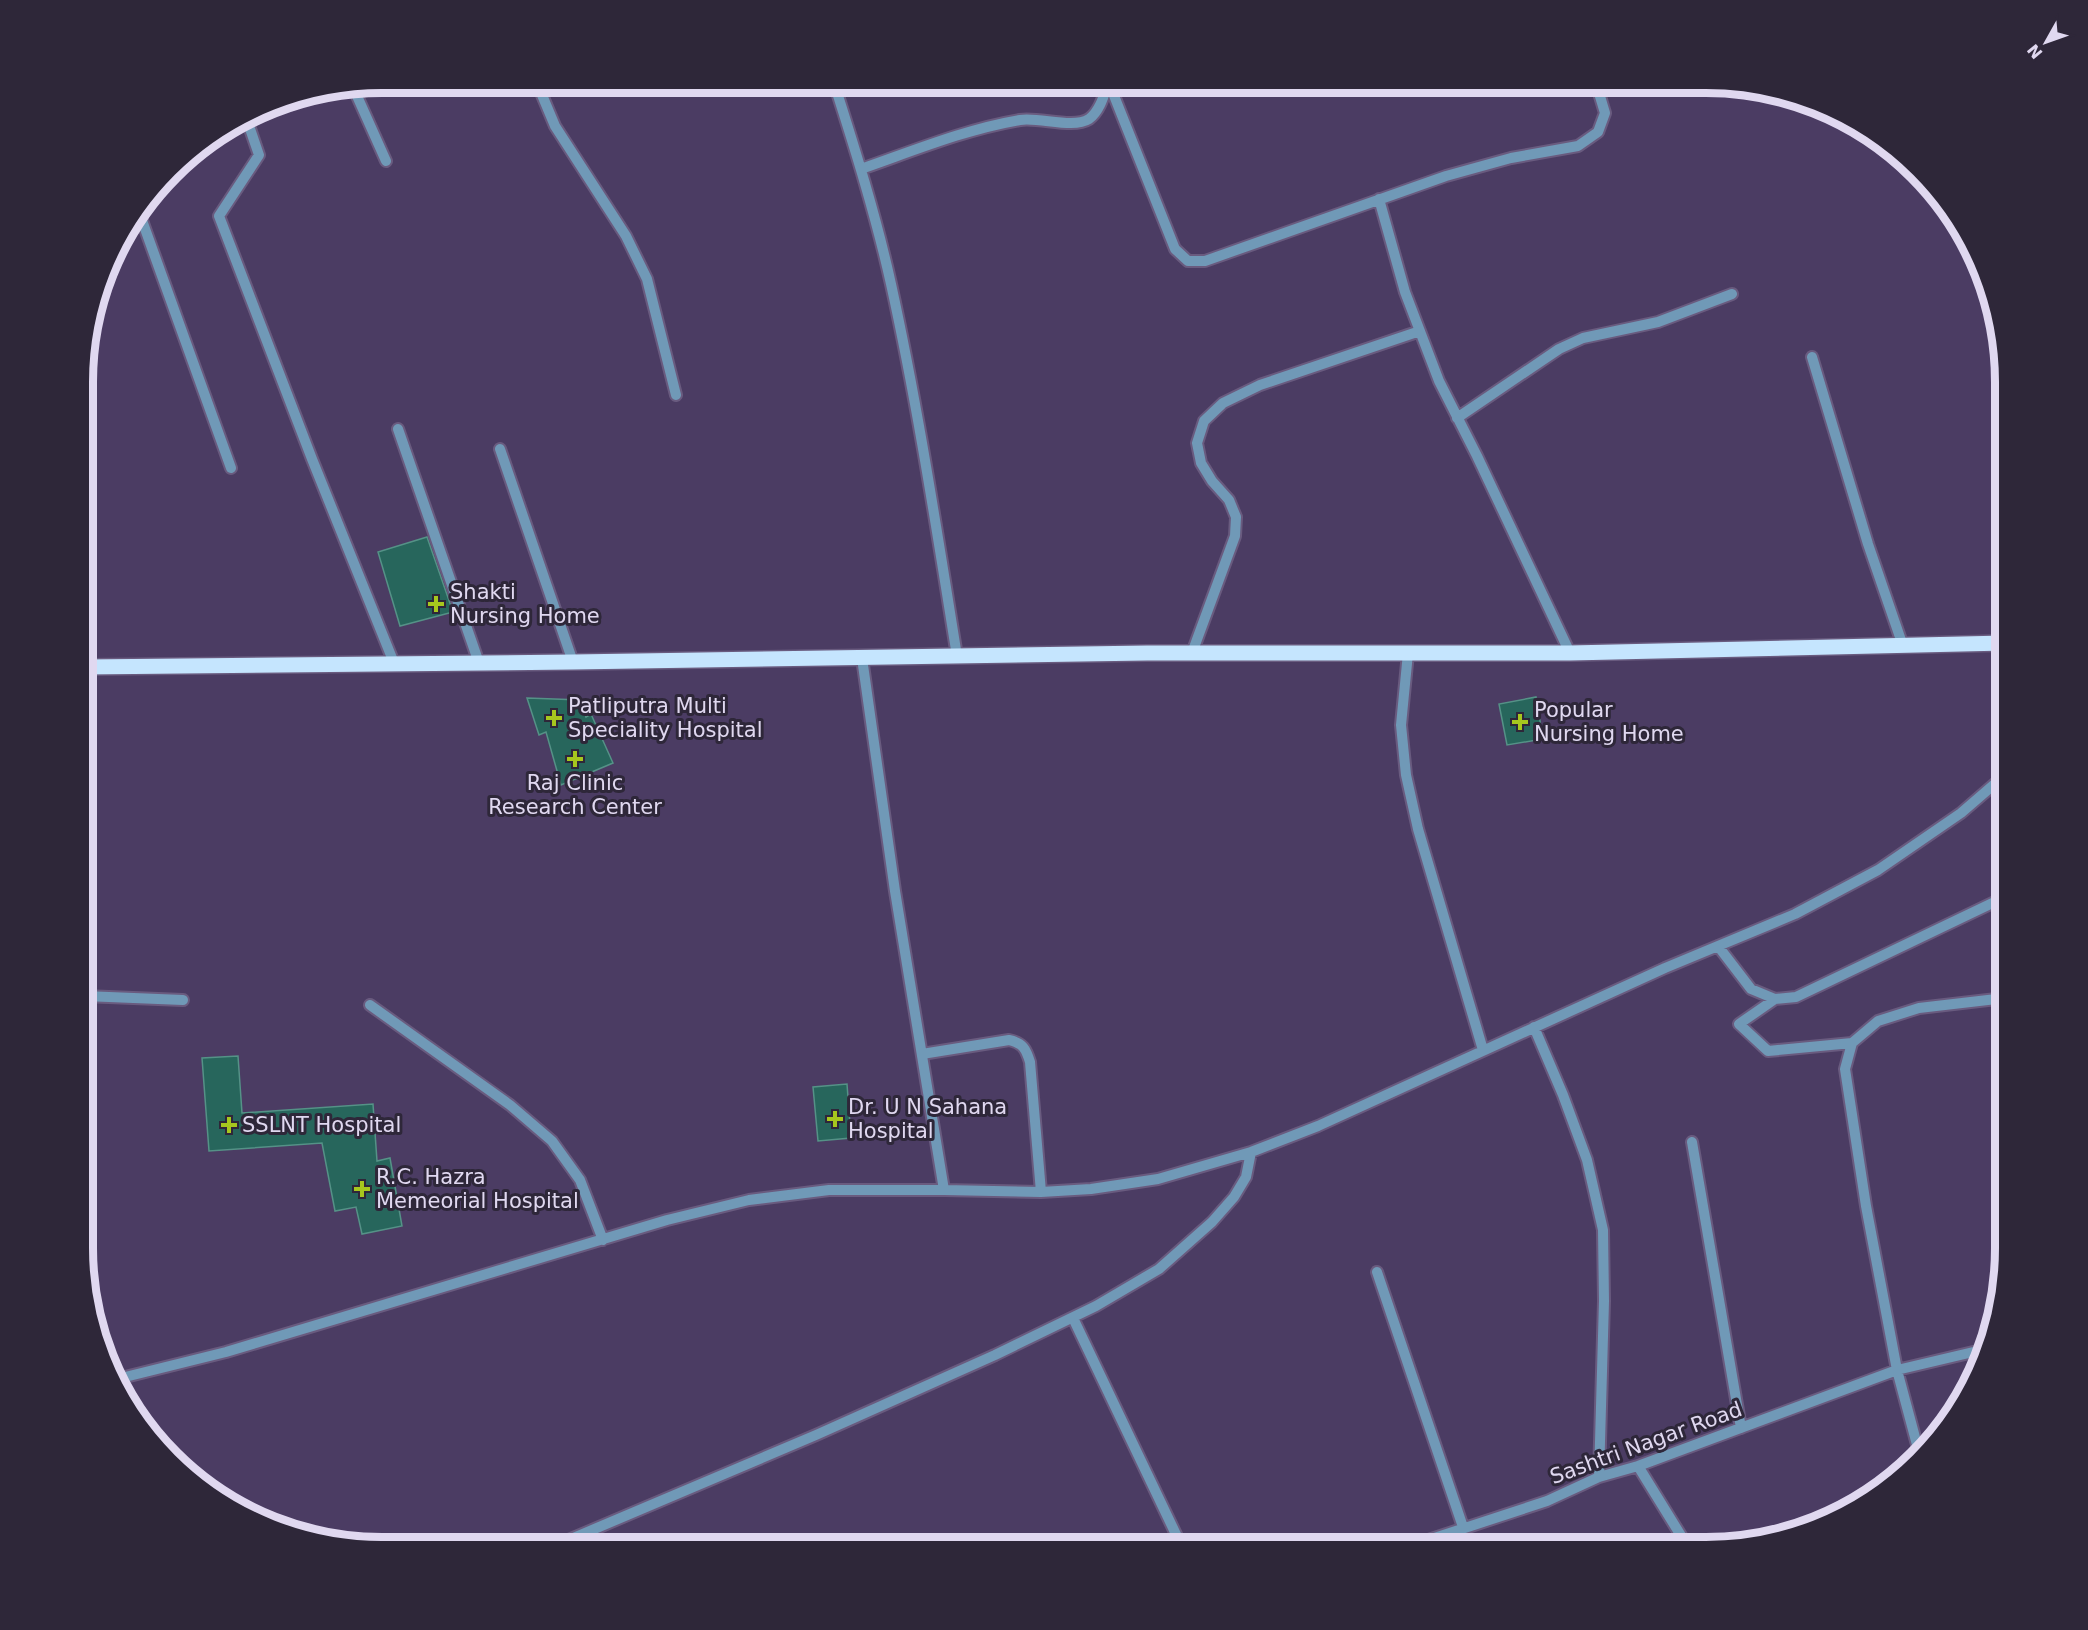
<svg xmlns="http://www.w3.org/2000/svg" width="2088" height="1630" font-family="'DejaVu Sans',sans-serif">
	<rect width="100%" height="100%" fill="#4b3c63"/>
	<path fill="#27665c" stroke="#559287" stroke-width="1.5" d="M427,537L453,612L400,626L378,552Z
		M1536,697L1543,739L1507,745L1499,704Z
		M527,698L581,700L586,717L591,714L613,763L561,785L546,732L539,735Z
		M238,1056L242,1113L373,1104L377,1161L390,1158L402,1226L362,1234L356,1207L335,1211L322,1143L209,1151L202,1058Z
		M847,1084L851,1138L818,1141L813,1087Z"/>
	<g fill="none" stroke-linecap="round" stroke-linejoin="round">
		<defs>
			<path id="minor" d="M537,83L555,126L626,236L647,279L676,395
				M834,83C855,149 876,216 891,284C918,407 937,532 957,656
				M1109,83L1175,249L1188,261H1205L1446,176L1511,158L1578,146L1598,132L1605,113L1596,83
				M353,87L386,161
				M247,120L259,155L219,216L312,459L394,663
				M861,169C913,151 966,129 1020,120C1040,117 1073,129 1089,119C1100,111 1104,95 1108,83
				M1379,199L1405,292L1439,381L1477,456L1570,653
				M139,212L231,468
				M1812,357L1868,544L1903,646
				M1457,418L1559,349L1583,338L1658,322L1732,294
				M398,429L479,663
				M500,449L573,662
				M1192,653L1235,536L1236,517L1229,500L1212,481L1201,463L1197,443L1204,421L1223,403L1260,385L1420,331
				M1408,653L1401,725L1406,775L1418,829L1483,1050
				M862,658L895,891L944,1190
				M1718,946L1751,989L1775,999L1796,997L2005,897
				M84,996L183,1000
				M1775,999L1739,1024L1768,1051L1852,1043
				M370,1005L510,1105L552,1141L580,1180L603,1240
				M1534,1027L1563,1095L1587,1160L1603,1230L1604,1301L1599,1477
				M922,1054L1009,1040C1023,1043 1026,1049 1030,1062L1041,1192
				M1692,1142L1741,1428
				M1377,1272L1463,1527
				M1073,1318L1182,1547
				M113,1380L226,1352L667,1220L749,1200L829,1190H944L1041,1192L1091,1189L1158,1179L1251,1152L1318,1126L1665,968L1795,914L1878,870L1961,813L2005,775
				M1920,1456L1897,1370L1866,1206L1845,1069L1852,1043L1878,1021L1919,1008L2005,998
				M1638,1466L1688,1547
				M578,1536L583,1547
				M552,1547L816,1435L995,1355L1096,1306L1159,1269L1212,1222L1234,1197L1246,1177L1251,1152
				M1407,1547L1547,1501L1599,1477L1638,1466L1897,1370L1986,1349"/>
			<path id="major" d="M84,667L573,662L1147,653H1570L2005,643"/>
		</defs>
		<use href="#minor" stroke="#695b7f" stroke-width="14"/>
		<use href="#major" stroke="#695b7f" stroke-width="18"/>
		<use href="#minor" stroke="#7099b7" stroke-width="10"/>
		<use href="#major" stroke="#c5e5fe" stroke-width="15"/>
	</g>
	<g fill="#a7c71e" stroke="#2e2739" stroke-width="2">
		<path d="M433 595h6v6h6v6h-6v6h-6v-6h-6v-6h6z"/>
		<path d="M551 709h6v6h6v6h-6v6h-6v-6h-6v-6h6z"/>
		<path d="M1517 713h6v6h6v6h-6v6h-6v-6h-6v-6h6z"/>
		<path d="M572 750h6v6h6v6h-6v6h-6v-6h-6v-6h6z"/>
		<path d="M832 1110h6v6h6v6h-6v6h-6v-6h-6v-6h6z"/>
		<path d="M226 1116h6v6h6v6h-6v6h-6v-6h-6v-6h6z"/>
		<path d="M359 1180h6v6h6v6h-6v6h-6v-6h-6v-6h6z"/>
	</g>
	<g text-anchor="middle" stroke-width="6" stroke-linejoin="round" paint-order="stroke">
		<g font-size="21" fill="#e0d8f0" stroke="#2e2739" text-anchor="start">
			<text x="450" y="599">Shakti<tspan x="450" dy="24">Nursing Home</tspan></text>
			<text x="568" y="713">Patliputra Multi<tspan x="568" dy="24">Speciality Hospital</tspan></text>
			<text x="1534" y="717">Popular<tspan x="1534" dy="24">Nursing Home</tspan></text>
			<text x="575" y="790" text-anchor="middle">Raj Clinic<tspan x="575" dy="24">Research Center</tspan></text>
			<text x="848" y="1114">Dr. U N Sahana<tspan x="848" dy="24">Hospital</tspan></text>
			<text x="242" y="1132">SSLNT Hospital</text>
			<text x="376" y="1184">R.C. Hazra<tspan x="376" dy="24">Memeorial Hospital</tspan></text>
		</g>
		<g font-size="21" fill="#e0d8f0" stroke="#2e2739">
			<text transform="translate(1646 1443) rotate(-20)" y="7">Sashtri Nagar Road</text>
		</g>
	</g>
	<path d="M0 0H2088V1630H0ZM382 93H1706A289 289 0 0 1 1995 382V1248A289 289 0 0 1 1706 1537H382A289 289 0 0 1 93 1248V382A289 289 0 0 1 382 93Z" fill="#2e2739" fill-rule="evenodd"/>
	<path fill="none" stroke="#e0d8f0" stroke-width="8" d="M382 93H1706A289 289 0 0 1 1995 382V1248A289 289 0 0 1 1706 1537H382A289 289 0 0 1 93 1248V382A289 289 0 0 1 382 93Z"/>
	<g transform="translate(2046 42) rotate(230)" stroke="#2e2739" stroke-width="4.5" paint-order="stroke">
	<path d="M0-4.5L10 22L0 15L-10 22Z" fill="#e0d8f0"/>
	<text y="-9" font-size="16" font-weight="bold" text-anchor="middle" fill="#e0d8f0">N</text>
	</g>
</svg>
